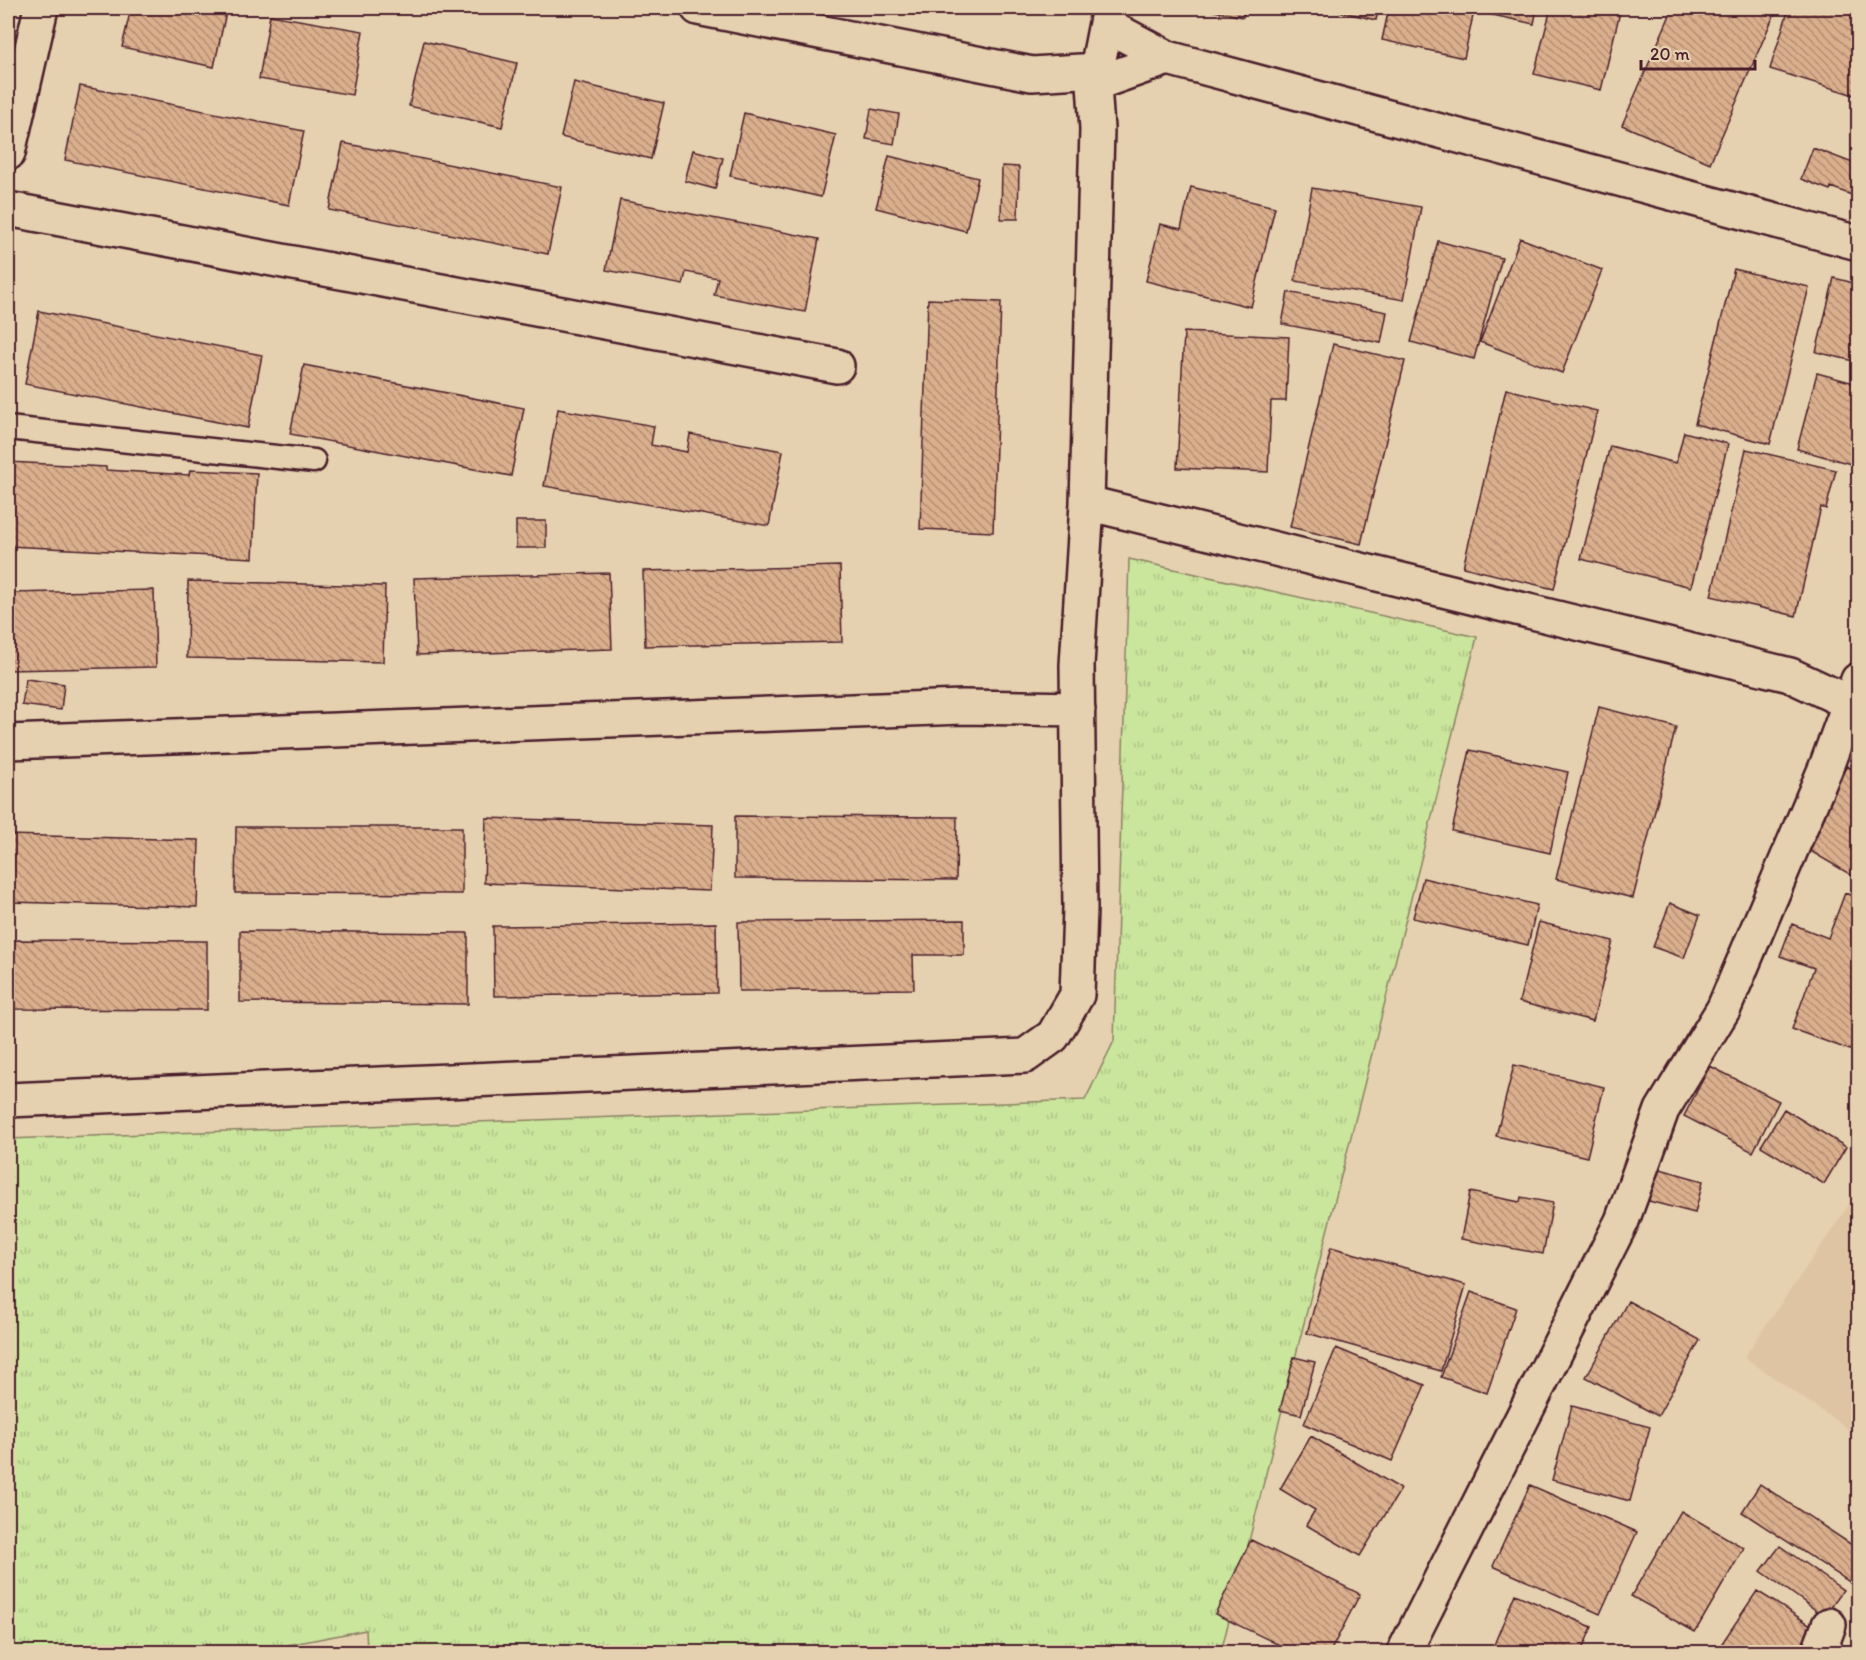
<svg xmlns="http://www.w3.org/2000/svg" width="1866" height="1660" font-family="Itim,sans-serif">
	<defs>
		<pattern id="grass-tufts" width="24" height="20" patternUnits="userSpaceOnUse" patternTransform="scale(1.5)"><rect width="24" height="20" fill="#cae59c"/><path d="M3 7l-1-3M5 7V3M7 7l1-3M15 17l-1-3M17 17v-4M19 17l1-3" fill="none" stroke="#afc487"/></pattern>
		<pattern id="building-back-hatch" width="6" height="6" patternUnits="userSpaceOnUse" patternTransform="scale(1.5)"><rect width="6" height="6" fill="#daaf8d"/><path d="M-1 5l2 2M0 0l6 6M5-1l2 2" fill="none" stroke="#b38e73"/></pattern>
	</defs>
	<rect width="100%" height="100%" fill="#e5d1af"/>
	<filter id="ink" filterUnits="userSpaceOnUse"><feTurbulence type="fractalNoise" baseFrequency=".0167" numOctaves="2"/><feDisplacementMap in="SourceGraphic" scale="12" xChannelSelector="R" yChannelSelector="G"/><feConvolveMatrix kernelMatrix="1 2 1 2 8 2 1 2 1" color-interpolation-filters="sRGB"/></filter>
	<g filter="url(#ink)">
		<path fill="#dfc4a3" d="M1858,1192V1436L1744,1357Z"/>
		<path fill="url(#grass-tufts)" stroke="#8a8264" stroke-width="1.5" d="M1129,559L1477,637L1221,1652H367L366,1630L252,1652H8V1139L1085,1100L1114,1041Z"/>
		<path fill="url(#building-back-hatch)" stroke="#4a1f2b" stroke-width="1.5" d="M131,8H227L214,67L122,47Z
			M1200,8H1244L1243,17Z
			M1326,8H1379L1376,20Z
			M1389,8H1537L1534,24L1474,11L1464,58L1382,40Z
			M1551,8H1621L1601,90L1534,74Z
			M1673,8H1777L1710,163L1622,125Z
			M1789,8H1834L1858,15V81L1854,95L1770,69Z
			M270,15L363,31L352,95L259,79Z
			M424,41L517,63L502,127L409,106Z
			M574,82L664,103L651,159L561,137Z
			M80,86L304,131L289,205L65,160Z
			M871,109L899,114L894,144L866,139Z
			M744,113L836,135L821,197L730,176Z
			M343,143L562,187L548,254L329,210Z
			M1813,148L1858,165V185L1854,196L1831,187L1830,190L1801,179Z
			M693,150L723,158L715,189L685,181Z
			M889,156L978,178L966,231L876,208Z
			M1002,166L1019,167L1018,219H1001Z
			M1191,187L1275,207L1251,307L1146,281L1160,224L1181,229Z
			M1312,188L1421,207L1404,300L1295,281Z
			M620,200L819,239L805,312L714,295L718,278L686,272L683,285L606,270Z
			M1520,238L1602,270L1562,373L1480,342Z
			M1438,241L1502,258L1474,359L1411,342Z
			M1734,269L1809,287L1770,444L1695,424Z
			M1834,278L1858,284V343L1854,361L1816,352Z
			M1288,292L1387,312L1381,343L1282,324Z
			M928,299L1001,302L993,532L920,529Z
			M39,311L262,355L248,428L25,384Z
			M1184,332L1289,337L1286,401H1271L1268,472L1177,468Z
			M1333,344L1405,361L1361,544L1290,527Z
			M304,365L524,408L511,476L290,434Z
			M1817,373L1858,384V466L1797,449Z
			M1506,389L1597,411L1554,589L1463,567Z
			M558,409L654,426L651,445L687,452L690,434L783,451L769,526L544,486Z
			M1684,432L1728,444L1691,587L1581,559L1610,446L1676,463Z
			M1746,449L1836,470L1826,509L1821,507L1796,616L1711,596Z
			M8,462L106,467V470L189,475L190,470L257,473L253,558L8,546Z
			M516,521H546V548H516Z
			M840,566L842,642L645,646L643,571Z
			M609,573L612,649L417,655L414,578Z
			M188,581L385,586L383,662L187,658Z
			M154,590L156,667L8,670V593Z
			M26,679L64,684L61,710L22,705Z
			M1599,707L1676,727L1633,898L1556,879Z
			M1470,750L1568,772L1550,853L1452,831Z
			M1847,766L1858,773V879L1800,845Z
			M735,816L957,817L956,880L735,878Z
			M486,818L713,825L710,891L484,883Z
			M236,827H462V894L235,893Z
			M8,835L199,840L197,907L8,902Z
			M1423,878L1537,905L1528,945L1413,918Z
			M1845,893L1858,898V1027L1850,1050L1792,1029L1814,968L1780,956L1792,924L1828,938Z
			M1670,903L1700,915L1684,958L1653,947Z
			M964,920V955H913L914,989L739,991L738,922Z
			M1539,922L1613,941L1593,1021L1519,1002Z
			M716,923L717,993L494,996L493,926Z
			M240,931L468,933V1004L240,1002Z
			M8,940L207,941V1010L8,1009Z
			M1514,1065L1604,1087L1587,1157L1496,1136Z
			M1710,1066L1779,1101L1753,1152L1684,1116Z
			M1784,1109L1846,1147L1824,1184L1761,1146Z
			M1646,1165L1703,1181L1695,1213L1637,1198Z
			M1470,1192L1520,1202L1521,1197L1553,1203L1543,1254L1461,1239Z
			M1331,1247L1466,1285L1441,1371L1307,1333Z
			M1471,1292L1516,1308L1487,1393L1441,1377Z
			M1628,1301L1700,1340L1658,1416L1586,1377Z
			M1336,1348L1425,1385L1392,1461L1304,1424Z
			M1294,1357L1315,1362L1301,1415L1280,1410Z
			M1572,1406L1650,1427L1630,1501L1552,1480Z
			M1311,1436L1401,1489L1360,1556L1306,1525L1315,1510L1280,1489Z
			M1760,1484L1858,1549V1571L1851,1583L1742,1512Z
			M1530,1485L1637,1532L1600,1614L1493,1566Z
			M1681,1511L1744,1548L1695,1632L1631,1596Z
			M1251,1540L1360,1594L1330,1652H1294L1215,1614Z
			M1780,1546L1843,1590L1824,1616L1761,1571Z
			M1757,1591L1814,1627L1798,1652H1716Z
			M1515,1594L1592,1627L1581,1652H1491Z"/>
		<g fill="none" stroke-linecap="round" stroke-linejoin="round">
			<defs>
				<path id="lane" d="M8,428L314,461"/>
				<path id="street" d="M698,8L1032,74L1097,70
					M1106,25L1168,58L1858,243
					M1094,84L1168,58
					M8,153L41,8
					M8,209L837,366
					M1087,503L1790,675L1850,703
					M8,742L963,707L1078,709
					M8,1100L1025,1056L1053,1036L1077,995L1080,908L1077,665L1087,503L1097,129L1094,84L1109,8
					M1404,1652L1622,1221L1662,1110L1724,1008L1826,767L1858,680
					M1819,1652L1829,1625"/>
			</defs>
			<use href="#lane" stroke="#4a1f2b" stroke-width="27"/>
			<use href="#street" stroke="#4a1f2b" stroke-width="38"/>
			<use href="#lane" stroke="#e5d1af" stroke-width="22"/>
			<use href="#street" stroke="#e5d1af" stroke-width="33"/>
		</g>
	</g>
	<rect width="1866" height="1660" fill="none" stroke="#e5d1af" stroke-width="30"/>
	<rect x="15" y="15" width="1836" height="1630" fill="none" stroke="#4a1f2b" stroke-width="2" filter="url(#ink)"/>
	<path d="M1641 60v9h114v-9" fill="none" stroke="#4a1f2b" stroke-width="3"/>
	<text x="1650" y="60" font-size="18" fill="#4a1f2b" stroke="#e5d1af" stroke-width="4.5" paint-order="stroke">20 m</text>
</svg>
